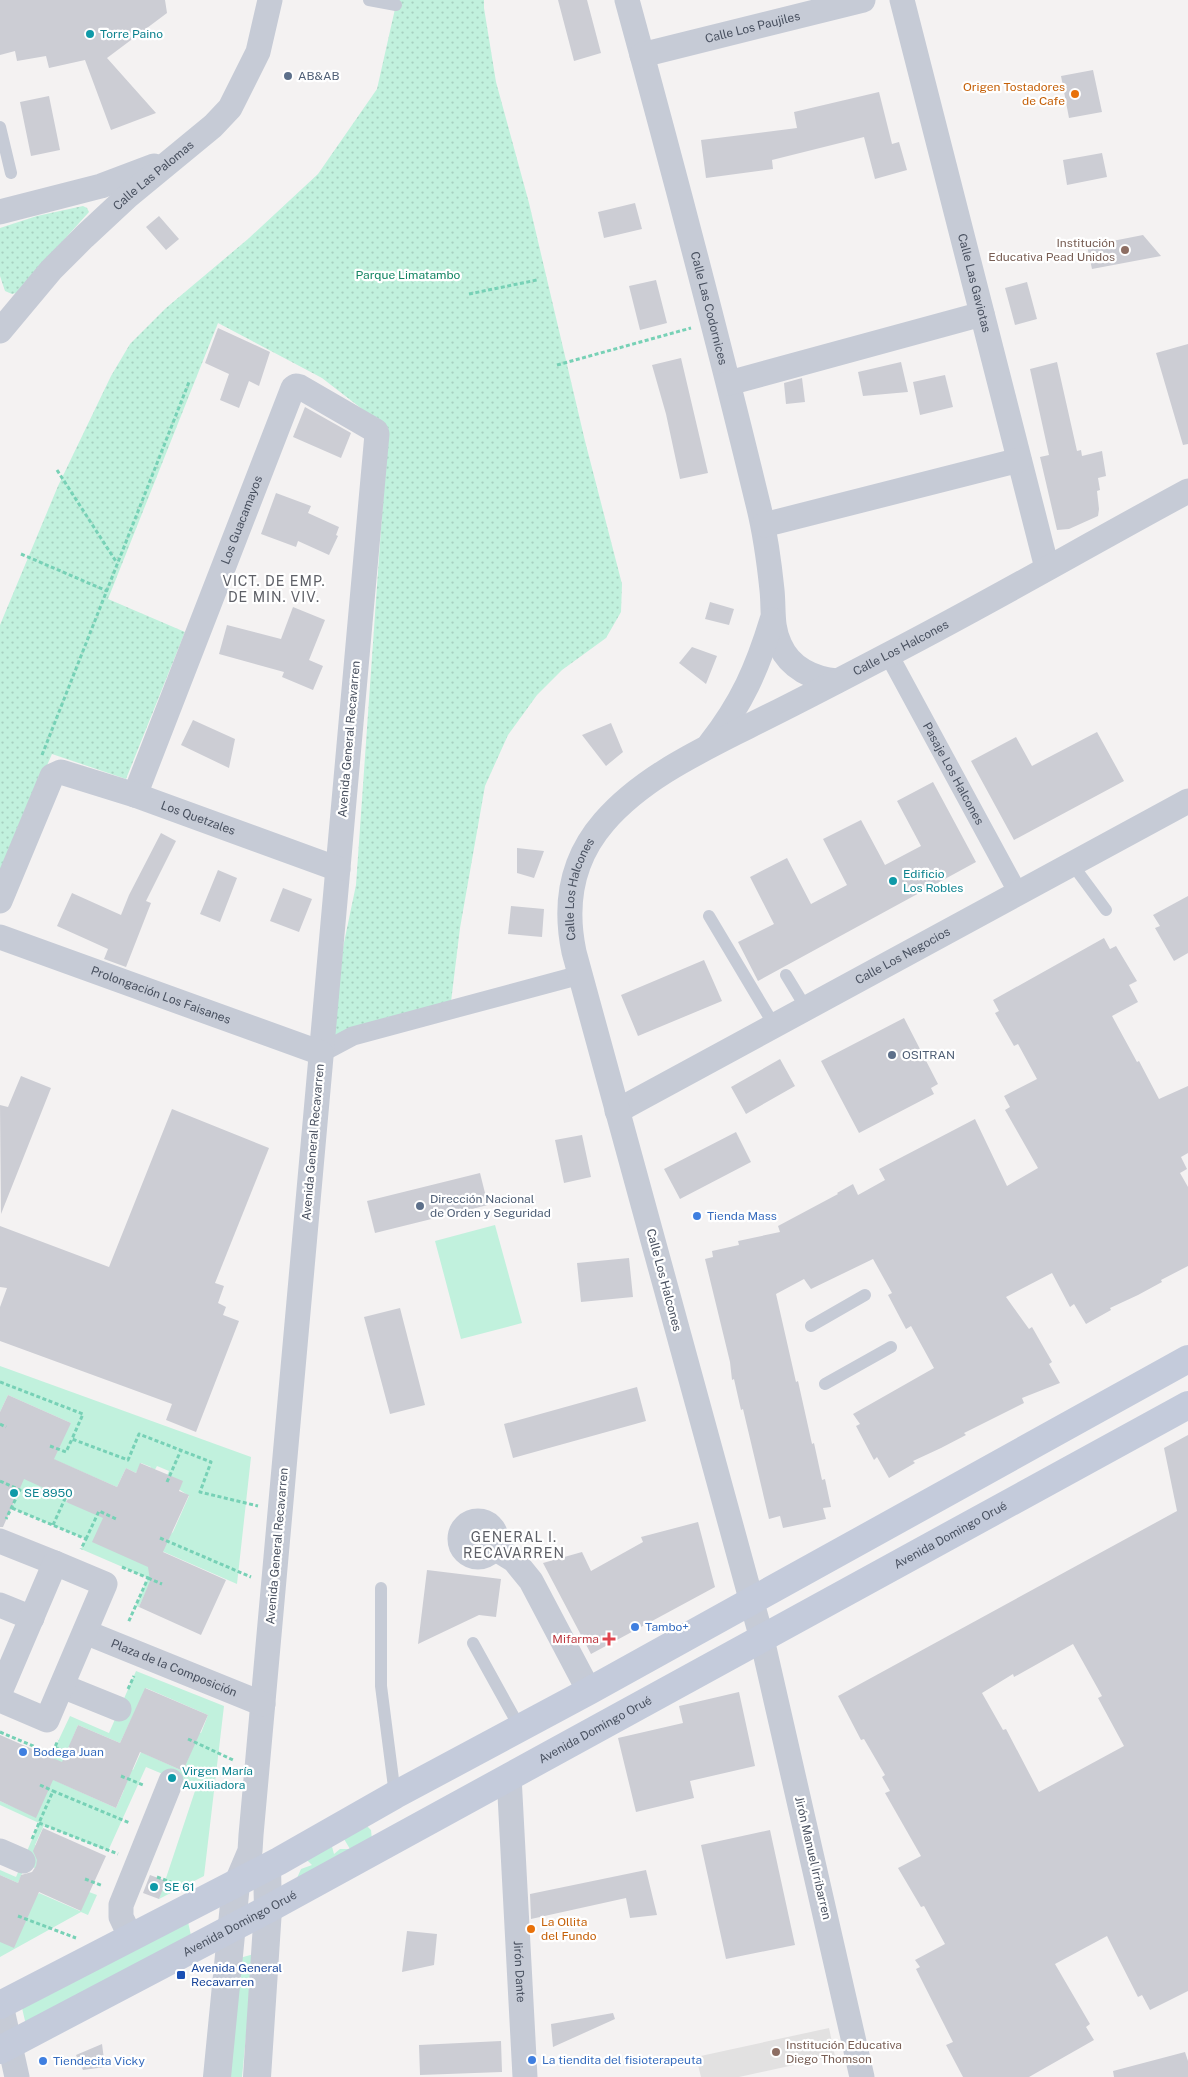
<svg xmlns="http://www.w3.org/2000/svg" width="1188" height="2077" font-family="'Public Sans',sans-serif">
	<defs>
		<pattern id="park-dots" width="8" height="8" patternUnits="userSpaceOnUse" patternTransform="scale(1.25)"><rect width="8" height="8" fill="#c1f1dd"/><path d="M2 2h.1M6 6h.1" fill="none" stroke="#a7d0c0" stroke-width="1.8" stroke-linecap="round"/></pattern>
	</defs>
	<rect width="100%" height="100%" fill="#f4f2f2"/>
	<path fill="#e2e1e1" d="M829,2028L835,2056L739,2077H701L696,2057Z"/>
	<path fill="#c1f1dd" d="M495,1225L522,1323L461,1339L435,1241Z
		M0,1366L251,1457L237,1584L155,1548L173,1532L189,1496L165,1480L169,1471L157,1466L152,1475L148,1473L151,1467L141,1463L136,1473L126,1468L117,1487L46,1456L71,1423L8,1395L0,1412Z
		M0,1458L56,1483L53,1492L63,1496L70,1493L66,1502L95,1510L166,1574L147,1589L139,1607L136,1606L148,1578L81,1549L86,1539L12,1508L15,1499L0,1493Z
		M136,1671L224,1706L204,1876L159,1899L196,1788L146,1767L108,1851L44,1825L35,1845L45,1850L37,1869L26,1864L18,1883L0,1875V1870L16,1877L39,1823L0,1805V1801L36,1817L45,1776L116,1808L124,1790L117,1786L125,1766L133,1770L141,1752L183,1771L191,1752L192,1729L201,1733L208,1715L146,1688L120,1743L78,1725L71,1742L72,1767L40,1753L41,1749L52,1754L70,1716L109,1733Z
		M365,1824L371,1830L372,1840L297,1878L301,1869L312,1865L307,1860L331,1843L334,1854L340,1849H350L344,1839Z
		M89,1892L97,1895L88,1915L81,1912L0,1957V1942L39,1893L80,1911Z
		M188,1922L192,1940L26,2025L22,2008Z
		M254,1954L242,2077H223L236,1959Z"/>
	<path fill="url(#park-dots)" d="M397,0H484V8L496,82L529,203L585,441L622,584L621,612L606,638L562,670L537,695L508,735L485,786L460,928L450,1010L321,1053L356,885L388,429L322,378L218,323L108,599L185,632L126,779L52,754L0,873V625L58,486L111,376L130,344L166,308L248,239L318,174L377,89Z
		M83,206L87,208L89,212L16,293L12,294L5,291L0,276V228L37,216Z"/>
	<path fill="#cccdd4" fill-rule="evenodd" d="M0,0H165L167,13L107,58L156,113L111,130L85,60L49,68L46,56L17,61L15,51L0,55Z
		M558,0H587L601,53L574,61Z
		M1093,70L1102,112L1069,118L1061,76Z
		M879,92L892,144L899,142L907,170L875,179L864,137L772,160L773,169L706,178L701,140L797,128L794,112Z
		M49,96L60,150L31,156L20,102Z
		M1102,153L1107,177L1067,185L1063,160Z
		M635,203L642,229L604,238L598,212Z
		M159,216L179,239L166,250L146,227Z
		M1143,235L1161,256L1092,269L1087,246Z
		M656,280L667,323L640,330L629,286Z
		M1027,282L1037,319L1015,325L1005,288Z
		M218,328L270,352L259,386L249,381L239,408L220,400L229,374L205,363Z
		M1188,344V444L1183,445L1156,353Z
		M681,358L708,473L680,479L666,414L652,365Z
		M901,362L908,392L863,396L858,372Z
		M1057,362L1077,451L1081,450L1082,456L1102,451L1106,476L1098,478L1100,490L1097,491L1099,509L1098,516L1069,529L1057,530L1040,457L1049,455L1030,369Z
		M945,375L953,407L920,415L913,382Z
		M802,378L805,402L786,404L784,383Z
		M305,407L351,433L341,458L293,437Z
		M276,493L311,506L308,513L339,527L336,535L338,536L329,555L298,541L296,547L261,534Z
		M710,602L734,609L729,625L705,619Z
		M293,607L325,620L309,660L323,666L313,690L282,677L284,672L219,654L227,625L281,639Z
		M692,647L717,656L706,684L679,663Z
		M193,720L235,739L229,768L181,745Z
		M611,723L623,752L606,766L582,735Z
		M1097,732L1124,781L1014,840L971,761L1016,737L1032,766Z
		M933,782L976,862L758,981L738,942L774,924L750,877L787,858L811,904L847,885L823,839L861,820L885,865L921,846L897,801Z
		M161,833L176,841L146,901L151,903L126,967L104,959L108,949L57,926L72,893L121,915L129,895Z
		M517,848L544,851L534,878L517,873Z
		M218,870L237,878L220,922L200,914Z
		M283,888L312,899L299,932L270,921Z
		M1188,896V953L1174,961L1155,928L1160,926L1153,915Z
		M511,906L544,909L542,937L508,934Z
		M1104,938L1110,949L1116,946L1137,981L1129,985L1138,1002L1112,1016L1137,1062L1139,1061L1159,1099L1188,1086V1153L1181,1157L1187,1169L1180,1173L1188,1187V1266L1161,1280L1162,1282L1138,1295L1110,1308L1111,1310L1086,1324L1074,1304L1070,1307L1052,1273L1006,1297L1029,1329L1032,1327L1052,1362L1049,1364L1060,1383L1022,1398L1024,1403L964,1433L966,1435L941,1448L913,1461L915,1463L889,1478L877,1457L874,1460L856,1426L860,1424L853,1414L934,1368L911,1326L906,1329L888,1295L892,1293L873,1259L811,1289L804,1279L776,1294L796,1382L798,1381L812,1444L814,1443L822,1480L825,1479L831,1507L823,1508L826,1519L783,1528L780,1516L769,1519L743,1409L741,1410L734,1379L732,1380L730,1362L705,1259L713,1257L712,1251L739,1245L738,1241L780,1232L778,1226L838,1194L837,1193L853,1184L858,1195L885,1180L879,1169L975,1119L1007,1186L1038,1168L1005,1110L1010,1107L1004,1096L1037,1079L1018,1044L1014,1046L995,1013L999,1011L993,1000Z
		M704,960L722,1001L638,1036L621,995Z
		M904,1018L938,1084L931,1088L934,1094L859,1133L821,1061Z
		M780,1059L795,1086L746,1114L731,1087Z
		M21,1076L51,1088L1,1214L0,1105L8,1107Z
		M172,1109L269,1148L215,1283L224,1286L218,1303L226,1307L223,1315L239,1321L196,1432L166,1420L172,1404L0,1341V1307L7,1288L0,1287V1226L109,1267Z
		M736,1132L751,1162L680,1199L664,1169Z
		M582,1135L591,1177L564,1183L555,1140Z
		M480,1173L488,1205L375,1233L367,1201Z
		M629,1258L633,1297L581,1302L577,1263Z
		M400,1308L425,1405L390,1414L364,1317Z
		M637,1387L646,1421L513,1458L504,1424Z
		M8,1395L71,1423L54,1459L117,1487L126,1468L136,1473L140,1463L183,1481L179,1491L189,1495L163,1552L226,1580L201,1635L139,1607L150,1581L148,1567L92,1542L103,1518L66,1502L68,1499L24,1479L3,1527H0V1412Z
		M1188,1435V1991L1150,2010L1142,1995L1138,1997L1107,1936L1055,1964L1090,2024L1086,2027L1094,2040L1029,2077H963L946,2045L953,2042L916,1969L920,1967L915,1960L945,1944L924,1906L921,1907L898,1868L921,1856L885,1793L890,1791L882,1777L885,1775L864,1739L861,1740L838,1696L1177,1511L1164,1448ZM1073,1644L1102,1696L1098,1698L1124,1746L1039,1792L1006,1729L1003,1730L982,1693L1013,1674L1014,1677Z
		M698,1522L715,1587L591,1654L543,1563L582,1552L591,1571L643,1542L641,1537Z
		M427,1570L501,1579L496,1617L479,1615L418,1644Z
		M145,1688L208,1715L183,1771L140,1752L116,1808L53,1780L36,1818L0,1801V1735L62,1762L78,1725L120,1743Z
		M739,1692L755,1766L690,1781L694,1798L636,1812L618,1738L683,1723L679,1706Z
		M43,1828L106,1856L81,1911L39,1892L14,1948L0,1942V1875L18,1883L21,1875L32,1872L36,1866L37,1860L33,1851Z
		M770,1830L795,1945L726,1959L701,1845Z
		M646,1870L657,1915L630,1918L626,1898L531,1919L530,1894Z
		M150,1875L166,1881L159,1899L143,1893Z
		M407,1931L437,1934L434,1965L402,1972Z
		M613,2013L615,2019L553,2047L551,2024Z
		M501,2041L502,2072L420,2075L419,2045Z
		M102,2044L105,2067L83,2070L76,2055Z
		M1185,2052L1188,2061V2077H1114L1113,2071Z"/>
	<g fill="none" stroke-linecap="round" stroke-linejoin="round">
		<path stroke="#77d1b6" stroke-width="3" stroke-dasharray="4 2.5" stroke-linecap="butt" d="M469,294L537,280
			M557,365L691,328
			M57,470L117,563
			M21,554L107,591
			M42,755L189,382
			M0,1382L83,1414L72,1439L128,1460L139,1434L211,1462L200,1492L258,1506
			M0,1424L6,1427
			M50,1446L66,1452L72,1439
			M0,1481L20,1490L6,1519
			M167,1482L181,1450
			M12,1508L86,1539L81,1549
			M53,1525L68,1492
			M160,1538L251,1577
			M86,1539L99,1511L116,1519
			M122,1567L148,1578L128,1623
			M148,1578L162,1584
			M128,1689L134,1676
			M0,1732L52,1754L58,1740
			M188,1739L233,1760
			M55,1747L77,1757
			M121,1776L143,1785
			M40,1785L53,1791
			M39,1823L118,1854
			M32,1839L53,1791L130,1823
			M157,1877L179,1885
			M85,1879L103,1886
			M18,1916L76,1938"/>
		<path stroke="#c6cbd6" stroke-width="12" d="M369,0L396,5
			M0,127L11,173
			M1072,864L1106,910
			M709,916L774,1025
			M786,975L806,1008
			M811,1326L865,1295
			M825,1384L891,1347
			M381,1588V1686L395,1795
			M473,1643L520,1728"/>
		<g stroke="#c6cbd6" stroke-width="19">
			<path id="s1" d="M889,655L1018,893"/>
			<path d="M321,1053L353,1036L580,975"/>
		</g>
		<g stroke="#c6cbd6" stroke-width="25">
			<path id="s2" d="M627,0C673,168 717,335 758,504C765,532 769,561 772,590C774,609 771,627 780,645C790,668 813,679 837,681"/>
			<path id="s3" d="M902,0L1047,568"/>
			<path id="s4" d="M642,55L863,0"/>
			<path d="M0,212L101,186L154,166"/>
			<path id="s5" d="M0,331L51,270L84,237L128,196L213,126L230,108L258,52L270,0"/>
			<path d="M729,383L982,314"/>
			<path d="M764,525L1019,460"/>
			<path d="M710,744C742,703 757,669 772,620"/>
			<path id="s6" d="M135,795L293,388L296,386L300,387L376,431L377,434L251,1835L250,1851L236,1884"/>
			<path id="s7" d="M0,901L52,776L61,772L135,795L338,869"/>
			<path id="s8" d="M0,937L321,1053"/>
			<path id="s9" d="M617,1111L1188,801"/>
			<circle cx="478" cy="1539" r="18"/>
			<path d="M0,1541L55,1563"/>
			<path d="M493,1547L514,1560L531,1581L589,1691"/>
			<path d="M0,1605L32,1618"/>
			<path id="s10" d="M85,1632L263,1704"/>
			<path d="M62,1686L119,1709"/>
			<path d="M0,1692L55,1563L105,1584L47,1720L0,1700"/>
			<path id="s11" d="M509,1776L525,2077"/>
			<path d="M0,1851L23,1861"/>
			<path d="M131,1938L121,1917V1905L171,1781"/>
			<path d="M1,2005L17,2077"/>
			<path id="s12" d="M862,2077L762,1639L574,952C564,904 571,860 604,822C642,778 698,752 749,726C792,705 834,683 876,661C982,607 1084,547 1188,491"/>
		</g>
		<path stroke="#c6cbd6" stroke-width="28" d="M217,2077L236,1884
			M257,2077L268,1909L267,1868"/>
		<g stroke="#c4cbdb" stroke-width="28">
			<path d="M0,2005L279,1861L395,1795L589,1691L1188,1359"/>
			<path id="s13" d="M0,2050L268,1909L1188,1405"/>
		</g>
	</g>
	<g fill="#0f9aa8" stroke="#fff" stroke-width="2">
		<circle cx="90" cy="34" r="5"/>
		<circle cx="893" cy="881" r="5"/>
		<circle cx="14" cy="1493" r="5"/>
		<circle cx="172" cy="1778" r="5"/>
		<circle cx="154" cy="1887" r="5"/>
	</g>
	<g fill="#5c6f8a" stroke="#fff" stroke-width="2">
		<circle cx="288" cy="76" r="5"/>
		<circle cx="892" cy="1055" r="5"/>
		<circle cx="420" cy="1206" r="5"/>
	</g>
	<g fill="#e8710a" stroke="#fff" stroke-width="2">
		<circle cx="1075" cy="94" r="5"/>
		<circle cx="531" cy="1929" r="5"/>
	</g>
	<g fill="#8d6e63" stroke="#fff" stroke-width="2">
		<circle cx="1125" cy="250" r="5"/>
		<circle cx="776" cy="2052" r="5"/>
	</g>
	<g fill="#3f7fe0" stroke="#fff" stroke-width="2">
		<circle cx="697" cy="1216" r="5"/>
		<circle cx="635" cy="1627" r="5"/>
		<circle cx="23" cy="1752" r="5"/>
		<circle cx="532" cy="2060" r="5"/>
		<circle cx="43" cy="2061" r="5"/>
	</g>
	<path fill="#e0444e" stroke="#fff" stroke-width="2" d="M606.5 1631.5h5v5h5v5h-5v5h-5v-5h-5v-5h5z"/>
	<rect fill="#1a4fb4" stroke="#fff" stroke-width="2" x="176" y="1970" width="10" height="10" rx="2.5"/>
	<g text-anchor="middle" stroke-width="4.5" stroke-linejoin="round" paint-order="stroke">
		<g font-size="12" fill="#495160" stroke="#fff">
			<text dy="4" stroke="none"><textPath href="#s4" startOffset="114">Calle Los Paujiles</textPath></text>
			<text dy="4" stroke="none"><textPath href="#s5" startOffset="219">Calle Las Palomas</textPath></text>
			<text dy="4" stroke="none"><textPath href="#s3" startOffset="292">Calle Las Gaviotas</textPath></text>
			<text dy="4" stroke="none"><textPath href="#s2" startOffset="319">Calle Las Codornices</textPath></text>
			<text dy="4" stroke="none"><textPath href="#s6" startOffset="295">Los Guacamayos</textPath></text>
			<text dy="4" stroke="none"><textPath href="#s12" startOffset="1646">Calle Los Halcones</textPath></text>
			<text transform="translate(349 739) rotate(-85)" y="4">Avenida General Recavarren</text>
			<text dy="4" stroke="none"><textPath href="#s1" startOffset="135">Pasaje Los Halcones</textPath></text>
			<text dy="4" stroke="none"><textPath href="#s7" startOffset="290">Los Quetzales</textPath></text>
			<text dy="4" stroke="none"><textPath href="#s12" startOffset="1226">Calle Los Halcones</textPath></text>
			<text dy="4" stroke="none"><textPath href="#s9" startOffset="325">Calle Los Negocios</textPath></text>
			<text dy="4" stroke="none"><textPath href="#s8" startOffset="171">Prolongación Los Faisanes</textPath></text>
			<text transform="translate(313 1142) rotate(-85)" y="4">Avenida General Recavarren</text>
			<text transform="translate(664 1280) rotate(75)" y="4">Calle Los Halcones</text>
			<text dy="4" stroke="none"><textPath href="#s13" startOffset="1081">Avenida Domingo Orué</textPath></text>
			<text transform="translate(277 1546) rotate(-85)" y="4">Avenida General Recavarren</text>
			<text dy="4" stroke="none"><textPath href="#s10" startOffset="96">Plaza de la Composición</textPath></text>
			<text dy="4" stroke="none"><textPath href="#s13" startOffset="676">Avenida Domingo Orué</textPath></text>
			<text transform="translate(813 1858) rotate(77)" y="4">Jirón Manuel Irribarren</text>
			<text dy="4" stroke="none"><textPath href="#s13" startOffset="271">Avenida Domingo Orué</textPath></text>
			<text dy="4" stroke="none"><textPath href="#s11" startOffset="196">Jirón Dante</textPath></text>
		</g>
		<g font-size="12" fill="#0d838f" stroke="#fff" text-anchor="start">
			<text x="100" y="38">Torre Paino</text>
			<text x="903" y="878">Edificio<tspan x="903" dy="14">Los Robles</tspan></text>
			<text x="24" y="1497">SE 8950</text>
			<text x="182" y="1775">Virgen María<tspan x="182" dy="14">Auxiliadora</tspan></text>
			<text x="164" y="1891">SE 61</text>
		</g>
		<g font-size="12" fill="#4e5e75" stroke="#fff" text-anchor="start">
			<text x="298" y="80">AB&amp;AB</text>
			<text x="902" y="1059">OSITRAN</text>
			<text x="430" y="1203">Dirección Nacional<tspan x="430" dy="14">de Orden y Seguridad</tspan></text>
		</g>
		<g font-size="12" fill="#c56008" stroke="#fff" text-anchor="end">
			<text x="1065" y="91">Origen Tostadores<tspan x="1065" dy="14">de Cafe</tspan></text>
			<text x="541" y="1926" text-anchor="start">La Ollita<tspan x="541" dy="14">del Fundo</tspan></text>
		</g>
		<g font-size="12" fill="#785e54" stroke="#fff" text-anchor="end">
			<text x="1115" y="247">Institución<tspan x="1115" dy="14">Educativa Pead Unidos</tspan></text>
			<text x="786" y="2049" text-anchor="start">Institución Educativa<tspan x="786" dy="14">Diego Thomson</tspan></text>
		</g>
		<g font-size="12" fill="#158664" stroke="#fff">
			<text x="408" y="279">Parque Limatambo</text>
		</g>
		<g font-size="12" fill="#366cbe" stroke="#fff" text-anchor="start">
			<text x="707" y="1220">Tienda Mass</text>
			<text x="645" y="1631">Tambo+</text>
			<text x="33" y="1756">Bodega Juan</text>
			<text x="542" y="2064">La tiendita del fisioterapeuta</text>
			<text x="53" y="2065">Tiendecita Vicky</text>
		</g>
		<g font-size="12" fill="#be3a42" stroke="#fff" text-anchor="end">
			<text x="599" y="1643">Mifarma</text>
		</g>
		<g font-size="12" fill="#164399" stroke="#fff" text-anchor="start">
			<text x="191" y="1972">Avenida General<tspan x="191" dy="14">Recavarren</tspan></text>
		</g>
		<g font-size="14" letter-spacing="1" fill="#5e6067" stroke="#fff">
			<text x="274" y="586">VICT. DE EMP.<tspan x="274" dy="16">DE MIN. VIV.</tspan></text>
			<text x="514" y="1542">GENERAL I.<tspan x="514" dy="16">RECAVARREN</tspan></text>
		</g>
	</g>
</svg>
